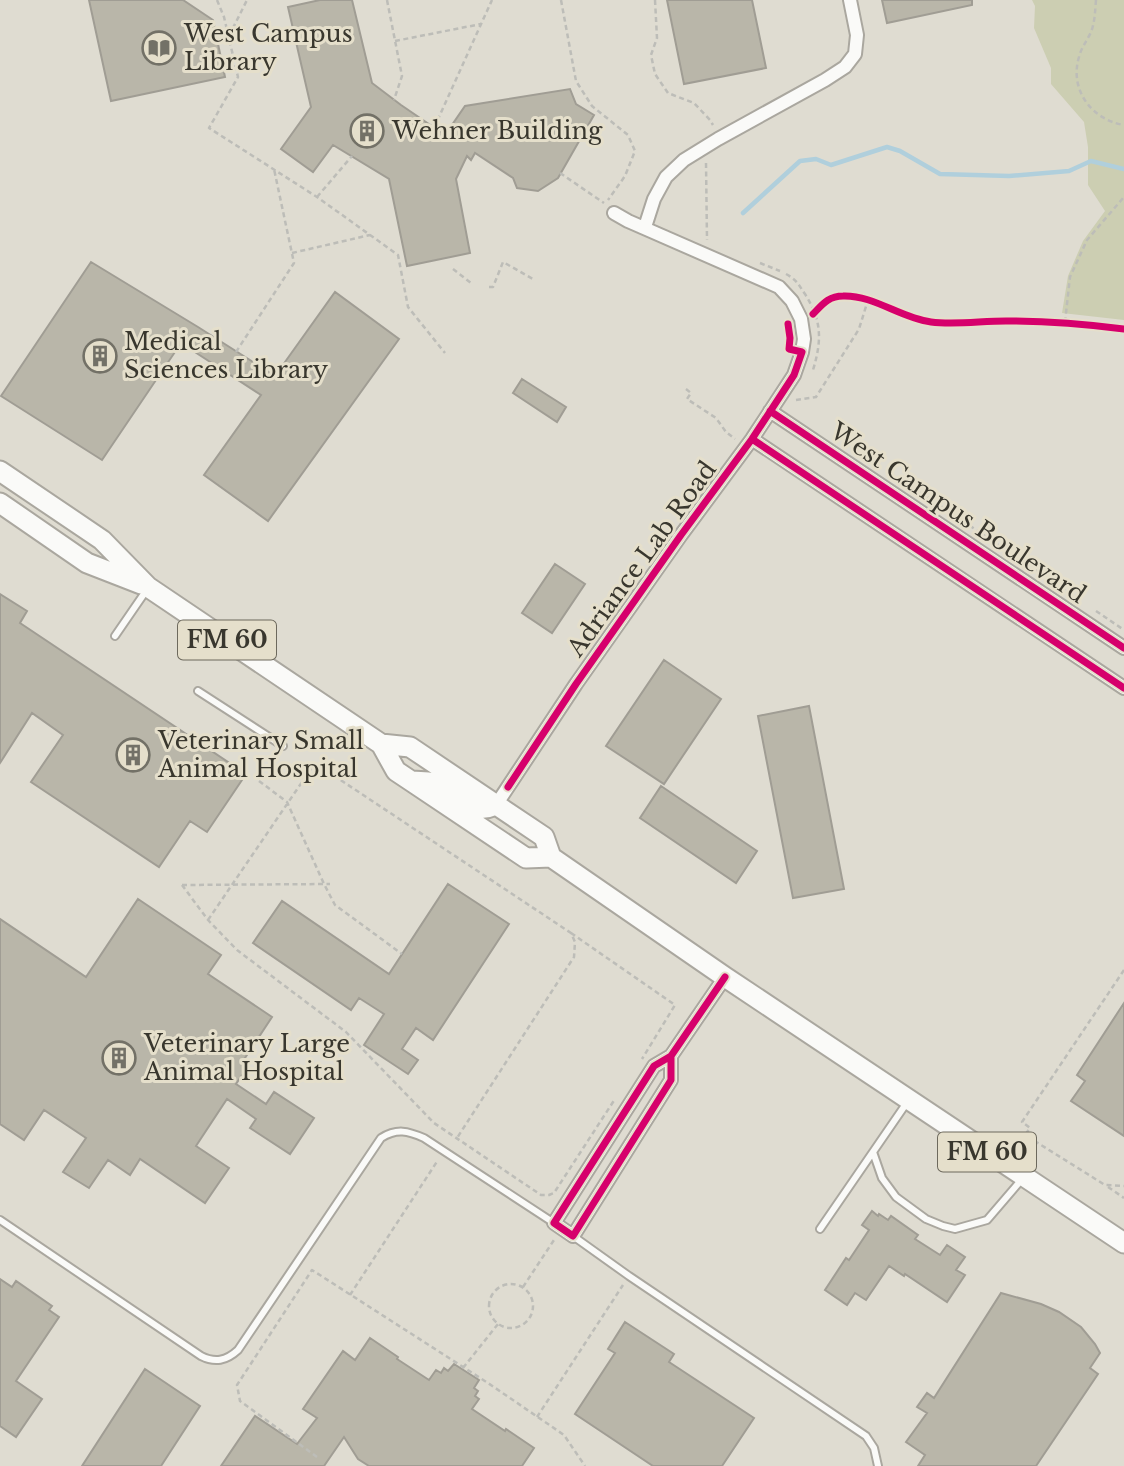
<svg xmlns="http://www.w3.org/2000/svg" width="1124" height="1466" font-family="'Libre Baskerville',serif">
	<rect width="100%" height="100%" fill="#dfdcd1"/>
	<path fill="#ccceb2" d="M1032,0H1124V320L1062,313L1068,276L1083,241L1105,211L1088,185V147L1084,122L1051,84V68L1034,28L1035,6Z"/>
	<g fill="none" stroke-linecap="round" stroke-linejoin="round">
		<path stroke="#b0cfdc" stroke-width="4.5" d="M743,213L800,161L816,159L831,165L887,147L900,151L940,174L1009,176L1069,171L1091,161L1124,169"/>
	</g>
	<path fill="#b9b6a9" stroke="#a09d94" stroke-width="2" d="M89,0H183L213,20L225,77L111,101Z
		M320,0H352L372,83L401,105L445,135L465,106L570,89L576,104L594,115L558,178L538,191L517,188L513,178L475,153L471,160L467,156L456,179L470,253L407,266L389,179L333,145L313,172L281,149L311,107L288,7Z
		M667,0H752L766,68L684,84Z
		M882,0H972V5L887,23Z
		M91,262L198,327L275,376L335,292L399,339L268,521L204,475L261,395L181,343L102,460L1,396Z
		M522,379L566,407L557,422L513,393Z
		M555,564L585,584L552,633L522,613Z
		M0,594L27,611L20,623L246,774L207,832L190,821L159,867L31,782L63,735L32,713L0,763Z
		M664,660L721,699L664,784L606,746Z
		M809,706L844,889L793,898L758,716Z
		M661,786L757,851L736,883L640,818Z
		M448,884L509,924L433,1040L416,1028L402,1049L418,1060L408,1074L364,1045L384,1014L359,998L351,1010L253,943L282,901L389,974Z
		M138,899L221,955L208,974L272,1017L243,1061L249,1065L236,1084L266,1104L274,1092L314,1118L290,1154L250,1128L256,1119L227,1099L196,1146L229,1168L205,1203L140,1159L130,1175L108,1160L89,1188L63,1172L86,1138L44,1110L24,1140L0,1124V919L86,977Z
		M1124,1003V1136L1071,1101L1085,1081L1077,1075Z
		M872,1211L878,1216L879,1214L888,1220L891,1216L918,1235L915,1239L940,1255L947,1245L965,1257L956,1270L965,1275L947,1302L905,1274L904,1276L889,1266L866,1300L855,1293L847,1305L825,1290L846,1258L849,1260L869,1230L862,1225Z
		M0,1279L12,1287L16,1281L52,1306L49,1310L59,1317L16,1381L42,1399L16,1437L0,1426Z
		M1001,1293L1041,1304L1059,1312L1081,1327L1095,1344L1100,1353L1090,1368L1098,1374L1036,1466H918L925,1455L906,1442L927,1413L917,1407L927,1393L934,1398Z
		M625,1322L674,1354L669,1362L754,1418L722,1466H653L575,1414L615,1353L608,1349Z
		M370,1338L398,1357L397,1359L429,1380L436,1370L441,1373L444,1368L448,1371L454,1364L479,1380L474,1388L478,1391L475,1396L479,1399L472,1409L505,1431L506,1429L534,1448L522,1466H369L358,1459L344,1437L324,1466H221L255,1416L297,1444L317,1418L303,1409L343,1351L355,1360Z
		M145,1369L200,1406L161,1466H82Z"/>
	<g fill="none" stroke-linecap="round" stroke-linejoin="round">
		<defs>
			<path id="lane" d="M115,636L148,588
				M198,691L283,746
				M873,1152L882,1178L896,1197L926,1219L943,1226L955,1229L987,1220L1023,1178
				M0,1220L201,1356C215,1363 226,1361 238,1350L381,1138C397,1128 408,1131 424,1138L554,1223
				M820,1229L908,1101
				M573,1236L629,1276L866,1436L874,1448L878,1466"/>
			<path id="street" d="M645,227L654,199L666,177L684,160L718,139L825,80L845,67L855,54L857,35L850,0
				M770,411L1124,648
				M752,439L1124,688
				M496,805L576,684L681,535L752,439L794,375L802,352L804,339L801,319L792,301L779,287L628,221L614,213
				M671,1056V1080L573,1236L554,1223L654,1066L671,1056L725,977"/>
			<path id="primary" d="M0,471L102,540L148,587L381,744L410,747L544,837L551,857
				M0,503L87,563L141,584
				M381,744L396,771L411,781L526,858L551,857L725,977L1124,1243
				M412,781C421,782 433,781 441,785C458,793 473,815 493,806"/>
		</defs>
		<use href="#lane" stroke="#aaa79f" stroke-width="10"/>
		<use href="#street" stroke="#aaa79f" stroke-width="16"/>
		<use href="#primary" stroke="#aaa79f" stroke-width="23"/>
		<path stroke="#bdbdb8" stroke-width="2.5" stroke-dasharray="5 3.5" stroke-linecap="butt" d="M217,0L224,17L238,77L209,128L317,197L398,255L408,307L445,353
			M387,0L402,76L394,100
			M561,0L576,81L592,106L628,135L635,151L625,176L608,200
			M655,0L657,38L651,55L655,74L668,93L694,103L710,120L713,125
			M1096,0C1095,11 1095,22 1091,32C1087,41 1081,48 1079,57C1069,90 1092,120 1124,125
			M229,36L247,0
			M395,41L481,24
			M434,128L492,0
			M706,163L707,240
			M560,173L604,203
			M317,197L352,156
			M292,253L370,235
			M760,263L780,271
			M453,269L471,283
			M786,274C797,280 798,284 805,294C822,321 822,340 813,370
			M489,287H493L503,262L533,279
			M1065,322L1070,277L1087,240L1124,197
			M236,352L294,263L274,169
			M686,389L691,393L687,399L716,418L726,432L735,439
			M796,400L816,397L859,329L868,300
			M899,478L1077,598
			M1096,611L1124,630
			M259,781L287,802L324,884L335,905L402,954
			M182,885L208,920L237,950L346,1032L434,1123L541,1195H549L554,1193L615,1099
			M182,885L330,884
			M208,920L315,763L571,933L575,942L574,957L457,1138
			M571,933L675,1005L642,1059
			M1124,970L1022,1122L1030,1128L1025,1135L1105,1185L1124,1186
			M1108,1187L1124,1198
			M489 1306a22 22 0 1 1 44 0a22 22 0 1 1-44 0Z
			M523,1287L554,1240
			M350,1295L438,1160
			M463,1368L498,1324
			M537,1417L623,1285
			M317,1457L240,1401L237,1385L312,1270L488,1383L564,1435L585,1466"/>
		<use href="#lane" stroke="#fafaf8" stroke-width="6"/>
		<use href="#street" stroke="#fafaf8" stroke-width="12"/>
		<use href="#primary" stroke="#fafaf8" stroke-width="19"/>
		<defs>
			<path id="cycleway" d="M813,314C822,305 828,296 843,296C874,295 900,318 931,322C955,325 981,321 1006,321C1046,321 1084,324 1124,329
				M770,411L1124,648
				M752,439L1124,688
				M508,787L576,684L681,535L752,439L794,375L802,352L789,349L790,338L788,324
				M671,1056V1080L573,1236L554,1223L654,1066L671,1056L725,977"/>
		</defs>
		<use href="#cycleway" stroke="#e5dfcb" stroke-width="11"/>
		<use href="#cycleway" stroke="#d6006c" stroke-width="7"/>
	</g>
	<defs>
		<symbol id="library-ring" viewBox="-11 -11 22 22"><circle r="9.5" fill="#e5dfcb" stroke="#737167" stroke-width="1.5"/><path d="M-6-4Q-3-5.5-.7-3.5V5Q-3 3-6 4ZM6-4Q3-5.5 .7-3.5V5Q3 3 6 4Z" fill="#737167"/></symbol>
		<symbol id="building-ring" viewBox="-11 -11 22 22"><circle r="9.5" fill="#e5dfcb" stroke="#737167" stroke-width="1.5"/><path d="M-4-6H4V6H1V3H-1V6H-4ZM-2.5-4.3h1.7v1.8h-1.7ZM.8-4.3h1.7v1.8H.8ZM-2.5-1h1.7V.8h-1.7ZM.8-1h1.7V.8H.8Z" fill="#737167"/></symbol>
	</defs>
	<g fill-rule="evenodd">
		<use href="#library-ring" x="140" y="29" width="38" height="38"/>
		<use href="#building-ring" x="348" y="112" width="38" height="38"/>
		<use href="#building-ring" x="81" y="337" width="38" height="38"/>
		<use href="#building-ring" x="114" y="736" width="38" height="38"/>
		<use href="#building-ring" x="100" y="1039" width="38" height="38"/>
	</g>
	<g text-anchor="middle" stroke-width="6" stroke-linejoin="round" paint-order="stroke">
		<g fill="#e5dfcb" stroke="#6d695d" stroke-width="2">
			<rect x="178" y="620.5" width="98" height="39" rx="5"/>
			<rect x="938" y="1132.5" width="98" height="39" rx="5"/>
		</g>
		<g font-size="23" font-weight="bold" fill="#39372e">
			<text x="227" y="648">FM 60</text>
			<text x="987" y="1160">FM 60</text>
		</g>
		<g font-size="24" fill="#39372e" stroke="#e5dfcb" text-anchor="start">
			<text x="184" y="42">West Campus<tspan x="184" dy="28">Library</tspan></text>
			<text x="392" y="139">Wehner Building</text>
			<text x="124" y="350">Medical<tspan x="124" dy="28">Sciences Library</tspan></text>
			<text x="158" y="749">Veterinary Small<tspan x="158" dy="28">Animal Hospital</tspan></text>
			<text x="144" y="1052">Veterinary Large<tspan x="144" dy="28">Animal Hospital</tspan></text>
		</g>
		<g font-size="24" fill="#39372e" stroke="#e5dfcb">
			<text transform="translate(958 513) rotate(34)" y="8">West Campus Boulevard</text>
			<text transform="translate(642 559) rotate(-54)" y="8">Adriance Lab Road</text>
		</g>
	</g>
</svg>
